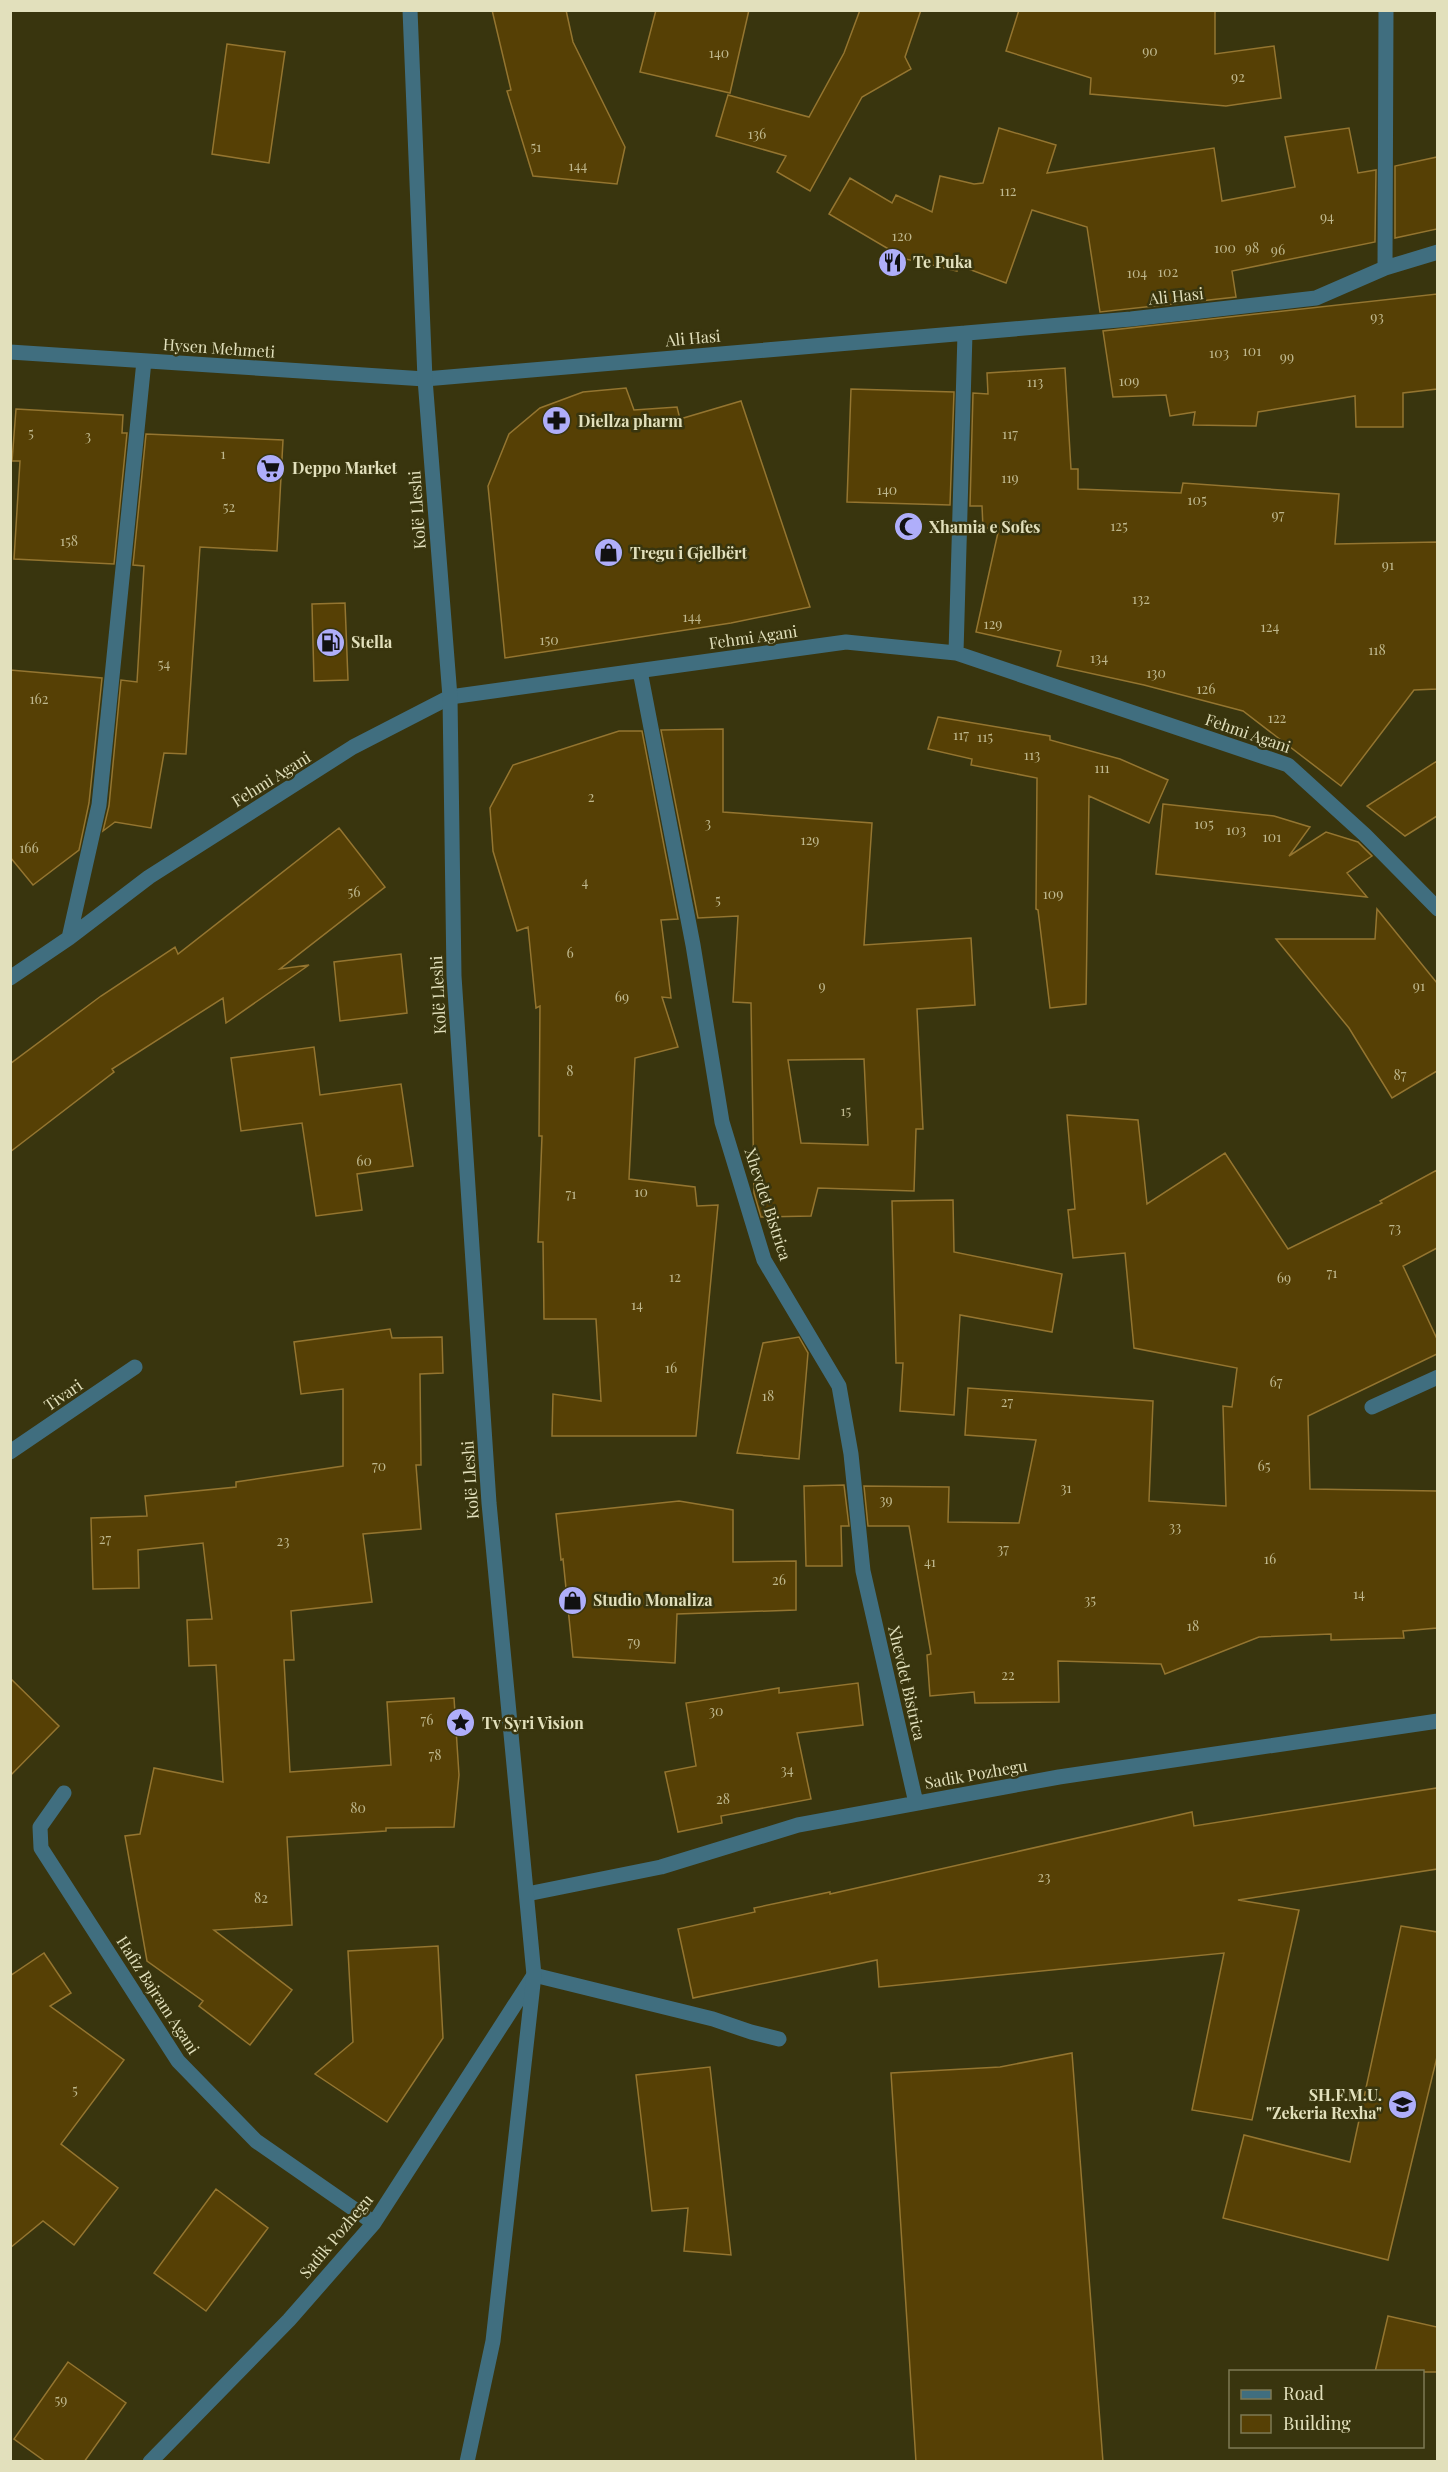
<svg xmlns="http://www.w3.org/2000/svg" width="1448" height="2472" font-family="'Playfair Display',serif">
	<rect width="100%" height="100%" fill="#39350e"/>
	<path fill="#564005" stroke="#947530" stroke-width="1.5" fill-rule="evenodd" d="M492,10H566L573,42L625,147L617,184L533,176L507,91L511,90Z
		M656,10H749L730,93L640,72Z
		M860,10H921L905,57L911,69L862,97L810,191L777,172L786,156L716,136L728,95L809,117L844,53Z
		M1019,10H1215V54L1274,46L1281,98L1226,106L1090,94L1091,78L1006,51Z
		M227,44L285,52L269,163L212,154Z
		M999,128L1056,145L1047,173L1214,148L1222,201L1295,187L1285,137L1349,128L1358,173L1376,170L1375,242L1232,271L1236,297L1100,312L1087,227L1032,210L1006,283L958,265L957,271L897,257V254L829,214L850,178L892,203L896,195L932,212L940,176L974,184L983,183Z
		M1437,157V229L1395,238V166Z
		M1437,294V389L1403,393V427H1356L1355,396L1258,412L1256,426L1193,425L1195,412L1170,416L1166,395L1113,397L1103,331Z
		M1065,368L1071,469H1078V489L1181,493L1183,483L1339,494L1335,544L1437,542V689L1414,690L1341,786L1243,711L1144,685L1057,666L1061,651L976,632L999,528H983L982,506H970L973,393L988,394L987,373Z
		M626,388L634,410L677,407L680,419L741,401L810,607L731,623L505,658L488,486L509,434L540,408L583,392Z
		M851,389L954,392L950,505L847,502Z
		M16,409L123,415L122,433H127L114,564L14,559L20,461H12Z
		M146,434L283,440L277,551L200,547L186,754L164,753L151,828L115,822L103,831L109,806L121,680L137,682L144,566L133,565Z
		M345,603L348,680L314,681L312,604Z
		M10,670L102,678L89,803L79,850L33,885L10,857Z
		M938,717L1050,736V740L1120,759L1168,780L1149,823L1089,796L1086,1004L1050,1008L1038,910L1036,909L1037,778L971,765L972,759L928,749Z
		M723,729V812L872,823L864,945L971,938L975,1005L917,1009L923,1129H916L914,1191L818,1188L811,1216L761,1217L754,1193L751,1003L733,1002L738,916L698,918L661,730ZM864,1059L868,1145L801,1143L788,1060Z
		M619,731H642L678,919L661,920L671,998L662,997L678,1047L635,1058L629,1179L695,1187L697,1206L718,1205L696,1436H552L553,1394L601,1401L596,1319H544L543,1242H538L542,1136H539L540,1006L536,1008L528,927L517,931L493,851L490,808L513,765Z
		M1437,761V816L1405,836L1367,806Z
		M1163,804L1274,816L1310,827L1289,856L1326,832L1358,842L1372,856L1347,873L1367,897L1156,874Z
		M339,828L385,887L280,969L309,965L226,1023L223,998L112,1069L114,1072L10,1152V1064L101,996L175,947L178,954Z
		M1377,909L1437,983V1071L1392,1098L1349,1028L1276,939H1375Z
		M401,954L407,1013L340,1021L334,962Z
		M314,1047L320,1095L401,1084L413,1166L357,1174L362,1210L316,1216L302,1123L241,1131L231,1058Z
		M1067,1115L1138,1120L1147,1204L1225,1153L1288,1249L1382,1203L1380,1201L1437,1170V1248L1403,1266L1437,1339V1354L1308,1416L1310,1489L1437,1491V1628L1403,1631L1404,1638L1331,1640V1634L1259,1637L1165,1674L1161,1664L1058,1661L1059,1702L975,1703L974,1692L930,1696L927,1655L931,1654L909,1526H868L864,1486L949,1487L948,1522L1019,1523L1036,1440L965,1435L968,1388L1153,1401L1149,1501L1226,1506L1223,1406L1232,1407L1237,1368L1134,1348L1125,1253L1073,1258L1068,1210L1075,1209Z
		M953,1200L954,1252L1062,1274L1052,1332L960,1315L954,1415L900,1411L903,1363H896L892,1201Z
		M390,1329L392,1338L442,1337L443,1373L420,1374L421,1465H416L421,1529L363,1534L372,1602L291,1611L294,1660H284L290,1772L391,1765L387,1702L454,1698L459,1775L454,1827L386,1828V1831L287,1837L292,1925L214,1930L292,1990L250,2045L199,2006L203,2001L147,1961L125,1836L140,1834L154,1768L223,1782L216,1665L189,1666L187,1620L212,1619L203,1543L138,1550L139,1588L93,1589L91,1518L147,1516L145,1496L236,1487V1482L343,1466V1389L301,1394L294,1342Z
		M799,1337L808,1353L799,1459L737,1453L763,1343Z
		M844,1485L849,1526H841L842,1566H806L804,1486Z
		M679,1501L733,1510V1562L796,1561V1610L677,1614L675,1663L573,1657L563,1559L561,1560L556,1514Z
		M10,1678L59,1726L10,1776Z
		M858,1683L863,1725L797,1733L811,1799L721,1816L722,1823L678,1832L665,1772L696,1766L686,1703L779,1688V1693Z
		M1437,1788V1869L1238,1900L1299,1910L1252,2120L1192,2110L1224,1953L879,1987L877,1960L693,1998L678,1929L755,1912L754,1908L830,1892V1894L1192,1812L1194,1826Z
		M1401,1926L1437,1932V2057L1388,2260L1223,2218L1244,2135L1350,2162Z
		M438,1946L443,2038L387,2122L315,2074L353,2042L348,1951Z
		M44,1953L71,1993L50,2006L124,2060L61,2144L118,2188L74,2245L43,2221L10,2248V1976Z
		M1072,2053L1103,2462H916L891,2073L1000,2067Z
		M710,2067L731,2255L684,2251L688,2208L652,2211L636,2075Z
		M216,2189L268,2228L206,2311L154,2273Z
		M1388,2316L1437,2327V2372H1375Z
		M68,2362L126,2403L84,2462H46L14,2439Z"/>
	<g fill="none" stroke-linecap="round" stroke-linejoin="round">
		<path stroke="#406e7f" stroke-width="15" d="M534,1975L713,2019L751,2032L779,2039"/>
		<path stroke="#406e7f" stroke-width="15" d="M1385,268L1386,10
			M10,352L425,379L1131,319L1316,298L1385,268L1438,252
			M956,653L965,333
			M640,671L693,945L722,1122L764,1260L839,1386L851,1454L863,1571L916,1803
			M69,938L99,805L144,361
			M10,978L69,938L149,877L353,747L450,697L846,642L956,653L1288,765L1365,835L1438,909
			M1372,1407L1438,1377
			M10,1452L135,1367
			M64,1793L40,1827L41,1848L178,2061L256,2141L374,2223
			M527,1894L661,1867L798,1825L1059,1777L1438,1721
			M150,2462L289,2320L374,2223L534,1975"/>
		<path stroke="#406e7f" stroke-width="15" d="M410,10L425,379L450,697L454,976L489,1503L534,1975L493,2341L467,2462"/>
	</g>
	<defs>
		<symbol id="restaurant-disc" viewBox="-11 -11 22 22"><circle r="9.5" fill="#afaefa" stroke="#39350e"/><path d="M-5-6h1v4h1v-4h1v4h1v-4h1v5L-1.5 .5V6h-2V.5L-5-1ZM5-6V6H3V1.5H1.5Q1.5-4 5-6Z" fill="#111"/></symbol>
		<symbol id="pharmacy-disc" viewBox="-11 -11 22 22"><circle r="9.5" fill="#afaefa" stroke="#39350e"/><path d="M-2-6h4v4h4v4h-4v4h-4v-4h-4v-4h4Z" fill="#111"/></symbol>
		<symbol id="supermarket-disc" viewBox="-11 -11 22 22"><circle r="9.5" fill="#afaefa" stroke="#39350e"/><path d="M-6-5.5h2.5l.6 2H6L4.5 2H-2.5L-4.4-4H-6ZM-1.5 3.2a1.3 1.3 0 1 0 .1 0ZM3 3.2a1.3 1.3 0 1 0 .1 0Z" fill="#111"/></symbol>
		<symbol id="mosque-disc" viewBox="-11 -11 22 22"><circle r="9.5" fill="#afaefa" stroke="#39350e"/><path d="M3.5-4.9A6 6 0 1 0 3.5 4.9A5 5 0 1 1 3.5-4.9Z" fill="#111"/></symbol>
		<symbol id="shop-disc" viewBox="-11 -11 22 22"><circle r="9.5" fill="#afaefa" stroke="#39350e"/><path d="M-5-2.5h2.3a2.7 3.5 0 0 1 5.4 0H5L5.5 6h-11ZM-1.5-2.5h3a1.5 2.3 0 0 0-3 0Z" fill="#111"/></symbol>
		<symbol id="fuel-disc" viewBox="-11 -11 22 22"><circle r="9.5" fill="#afaefa" stroke="#39350e"/><path d="M-5.5-6h7V0h2V4h1.3V-2.5L3-4.5l.8-.8L6-3V5H2.5V1h-1V6h-7ZM-4.2-4.7v3.2H.2V-4.7Z" fill="#111"/></symbol>
		<symbol id="sight-disc" viewBox="-11 -11 22 22"><circle r="9.5" fill="#afaefa" stroke="#39350e"/><path d="M0-6L1.8-2.2L6-1.7L2.9 1.2L3.7 5.4L0 3.3L-3.7 5.4L-2.9 1.2L-6-1.7L-1.8-2.2Z" fill="#111"/></symbol>
		<symbol id="school-disc" viewBox="-11 -11 22 22"><circle r="9.5" fill="#afaefa" stroke="#39350e"/><path d="M0-5L7-2L0 1L-7-2ZM-4 1L0 2.5L4 1V4Q0 6-4 4Z" fill="#111"/></symbol>
	</defs>
	<g fill-rule="evenodd">
		<use href="#restaurant-disc" x="876" y="246" width="33" height="33"/>
		<use href="#pharmacy-disc" x="540" y="404" width="33" height="33"/>
		<use href="#supermarket-disc" x="254" y="452" width="33" height="33"/>
		<use href="#mosque-disc" x="892" y="510" width="33" height="33"/>
		<use href="#shop-disc" x="592" y="536" width="33" height="33"/>
		<use href="#fuel-disc" x="314" y="626" width="33" height="33"/>
		<use href="#shop-disc" x="556" y="1584" width="33" height="33"/>
		<use href="#sight-disc" x="444" y="1706" width="33" height="33"/>
		<use href="#school-disc" x="1386" y="2088" width="33" height="33"/>
	</g>
	<g text-anchor="middle" stroke-width="5" stroke-linejoin="round" paint-order="stroke">
		<g font-size="14" fill="#bfb88e">
			<text x="1150" y="56">90</text>
			<text x="719" y="58">140</text>
			<text x="1238" y="82">92</text>
			<text x="757" y="139">136</text>
			<text x="536" y="152">51</text>
			<text x="578" y="171">144</text>
			<text x="1008" y="196">112</text>
			<text x="1327" y="222">94</text>
			<text x="902" y="241">120</text>
			<text x="1225" y="253">100</text>
			<text x="1252" y="253">98</text>
			<text x="1278" y="255">96</text>
			<text x="1168" y="277">102</text>
			<text x="1137" y="278">104</text>
			<text x="1377" y="322">93</text>
			<text x="1252" y="356">101</text>
			<text x="1219" y="358">103</text>
			<text x="1287" y="362">99</text>
			<text x="1129" y="386">109</text>
			<text x="1035" y="387">113</text>
			<text x="31" y="438">5</text>
			<text x="1010" y="439">117</text>
			<text x="88" y="441">3</text>
			<text x="223" y="459">1</text>
			<text x="1010" y="483">119</text>
			<text x="887" y="495">140</text>
			<text x="1197" y="505">105</text>
			<text x="229" y="512">52</text>
			<text x="1278" y="520">97</text>
			<text x="1119" y="531">125</text>
			<text x="69" y="546">158</text>
			<text x="1388" y="570">91</text>
			<text x="1141" y="604">132</text>
			<text x="692" y="622">144</text>
			<text x="993" y="629">129</text>
			<text x="1270" y="632">124</text>
			<text x="549" y="645">150</text>
			<text x="1377" y="655">118</text>
			<text x="1099" y="663">134</text>
			<text x="164" y="669">54</text>
			<text x="1156" y="678">130</text>
			<text x="1206" y="694">126</text>
			<text x="39" y="704">162</text>
			<text x="1277" y="723">122</text>
			<text x="961" y="740">117</text>
			<text x="985" y="742">115</text>
			<text x="1032" y="760">113</text>
			<text x="1102" y="773">111</text>
			<text x="591" y="802">2</text>
			<text x="708" y="828">3</text>
			<text x="1204" y="829">105</text>
			<text x="1236" y="835">103</text>
			<text x="1272" y="842">101</text>
			<text x="810" y="845">129</text>
			<text x="29" y="853">166</text>
			<text x="585" y="887">4</text>
			<text x="354" y="897">56</text>
			<text x="1053" y="899">109</text>
			<text x="718" y="905">5</text>
			<text x="570" y="958">6</text>
			<text x="822" y="991">9</text>
			<text x="1419" y="991">91</text>
			<text x="622" y="1002">69</text>
			<text x="570" y="1076">8</text>
			<text x="1400" y="1080">87</text>
			<text x="846" y="1116">15</text>
			<text x="364" y="1166">60</text>
			<text x="641" y="1197">10</text>
			<text x="571" y="1199">71</text>
			<text x="1395" y="1233">73</text>
			<text x="1332" y="1278">71</text>
			<text x="675" y="1282">12</text>
			<text x="1284" y="1283">69</text>
			<text x="637" y="1310">14</text>
			<text x="671" y="1373">16</text>
			<text x="1276" y="1387">67</text>
			<text x="768" y="1401">18</text>
			<text x="1007" y="1407">27</text>
			<text x="379" y="1471">70</text>
			<text x="1264" y="1471">65</text>
			<text x="1066" y="1493">31</text>
			<text x="886" y="1505">39</text>
			<text x="1175" y="1532">33</text>
			<text x="105" y="1544">27</text>
			<text x="283" y="1546">23</text>
			<text x="1003" y="1554">37</text>
			<text x="1270" y="1564">16</text>
			<text x="930" y="1567">41</text>
			<text x="779" y="1585">26</text>
			<text x="1359" y="1599">14</text>
			<text x="1090" y="1605">35</text>
			<text x="1193" y="1631">18</text>
			<text x="634" y="1647">79</text>
			<text x="1008" y="1680">22</text>
			<text x="716" y="1716">30</text>
			<text x="427" y="1725">76</text>
			<text x="435" y="1760">78</text>
			<text x="787" y="1775">34</text>
			<text x="723" y="1804">28</text>
			<text x="358" y="1813">80</text>
			<text x="1044" y="1882">23</text>
			<text x="261" y="1903">82</text>
			<text x="75" y="2095">5</text>
			<text x="61" y="2405">59</text>
		</g>
		<g font-size="16" font-weight="bold" fill="#e2e0bc" stroke="#39350e" text-anchor="start">
			<text x="913" y="268">Te Puka</text>
			<text x="578" y="427">Diellza pharm</text>
			<text x="292" y="474">Deppo Market</text>
			<text x="929" y="533">Xhamia e Sofes</text>
			<text x="630" y="559">Tregu i Gjelbërt</text>
			<text x="351" y="648">Stella</text>
			<text x="593" y="1606">Studio Monaliza</text>
			<text x="482" y="1729">Tv Syri Vision</text>
			<text x="1382" y="2101" text-anchor="end">SH.F.M.U.<tspan x="1382" dy="18">"Zekeria Rexha"</tspan></text>
		</g>
		<g font-size="16" fill="#e2e0bc" stroke="#39350e">
			<text transform="translate(1176 296) rotate(-6)" y="6">Ali Hasi</text>
			<text transform="translate(693 338) rotate(-5)" y="6">Ali Hasi</text>
			<text transform="translate(219 348) rotate(4)" y="6">Hysen Mehmeti</text>
			<text transform="translate(417 510) rotate(-94)" y="6">Kolë Lleshi</text>
			<text transform="translate(753 637) rotate(-8)" y="6">Fehmi Agani</text>
			<text transform="translate(1248 733) rotate(19)" y="6">Fehmi Agani</text>
			<text transform="translate(271 779) rotate(-32)" y="6">Fehmi Agani</text>
			<text transform="translate(438 995) rotate(-93)" y="6">Kolë Lleshi</text>
			<text transform="translate(768 1204) rotate(72)" y="6">Xhevdet Bistrica</text>
			<text transform="translate(63 1395) rotate(-34)" y="6">Tivari</text>
			<text transform="translate(470 1480) rotate(-94)" y="6">Kolë Lleshi</text>
			<text transform="translate(907 1683) rotate(77)" y="6">Xhevdet Bistrica</text>
			<text transform="translate(976 1774) rotate(-10)" y="6">Sadik Pozhegu</text>
			<text transform="translate(158 1995) rotate(57)" y="6">Hafiz Bajram Agani</text>
			<text transform="translate(336 2236) rotate(-50)" y="6">Sadik Pozhegu</text>
		</g>
	</g>
	<rect width="1448" height="2472" fill="none" stroke="#e2e0bc" stroke-width="24"/>
	<rect x="1229" y="2370" width="195" height="78" fill="#39350e" stroke="#7d7954" stroke-width="1.5"/>
	<rect x="1241" y="2390" width="30" height="9" fill="#406e7f" stroke="#7d7954" stroke-width="1.5"/>
	<text x="1283" y="2400" font-size="18" fill="#e2e0bc">Road</text>
	<rect x="1241" y="2415" width="30" height="18" fill="#564005" stroke="#7d7954" stroke-width="1.5"/>
	<text x="1283" y="2430" font-size="18" fill="#e2e0bc">Building</text>
</svg>
